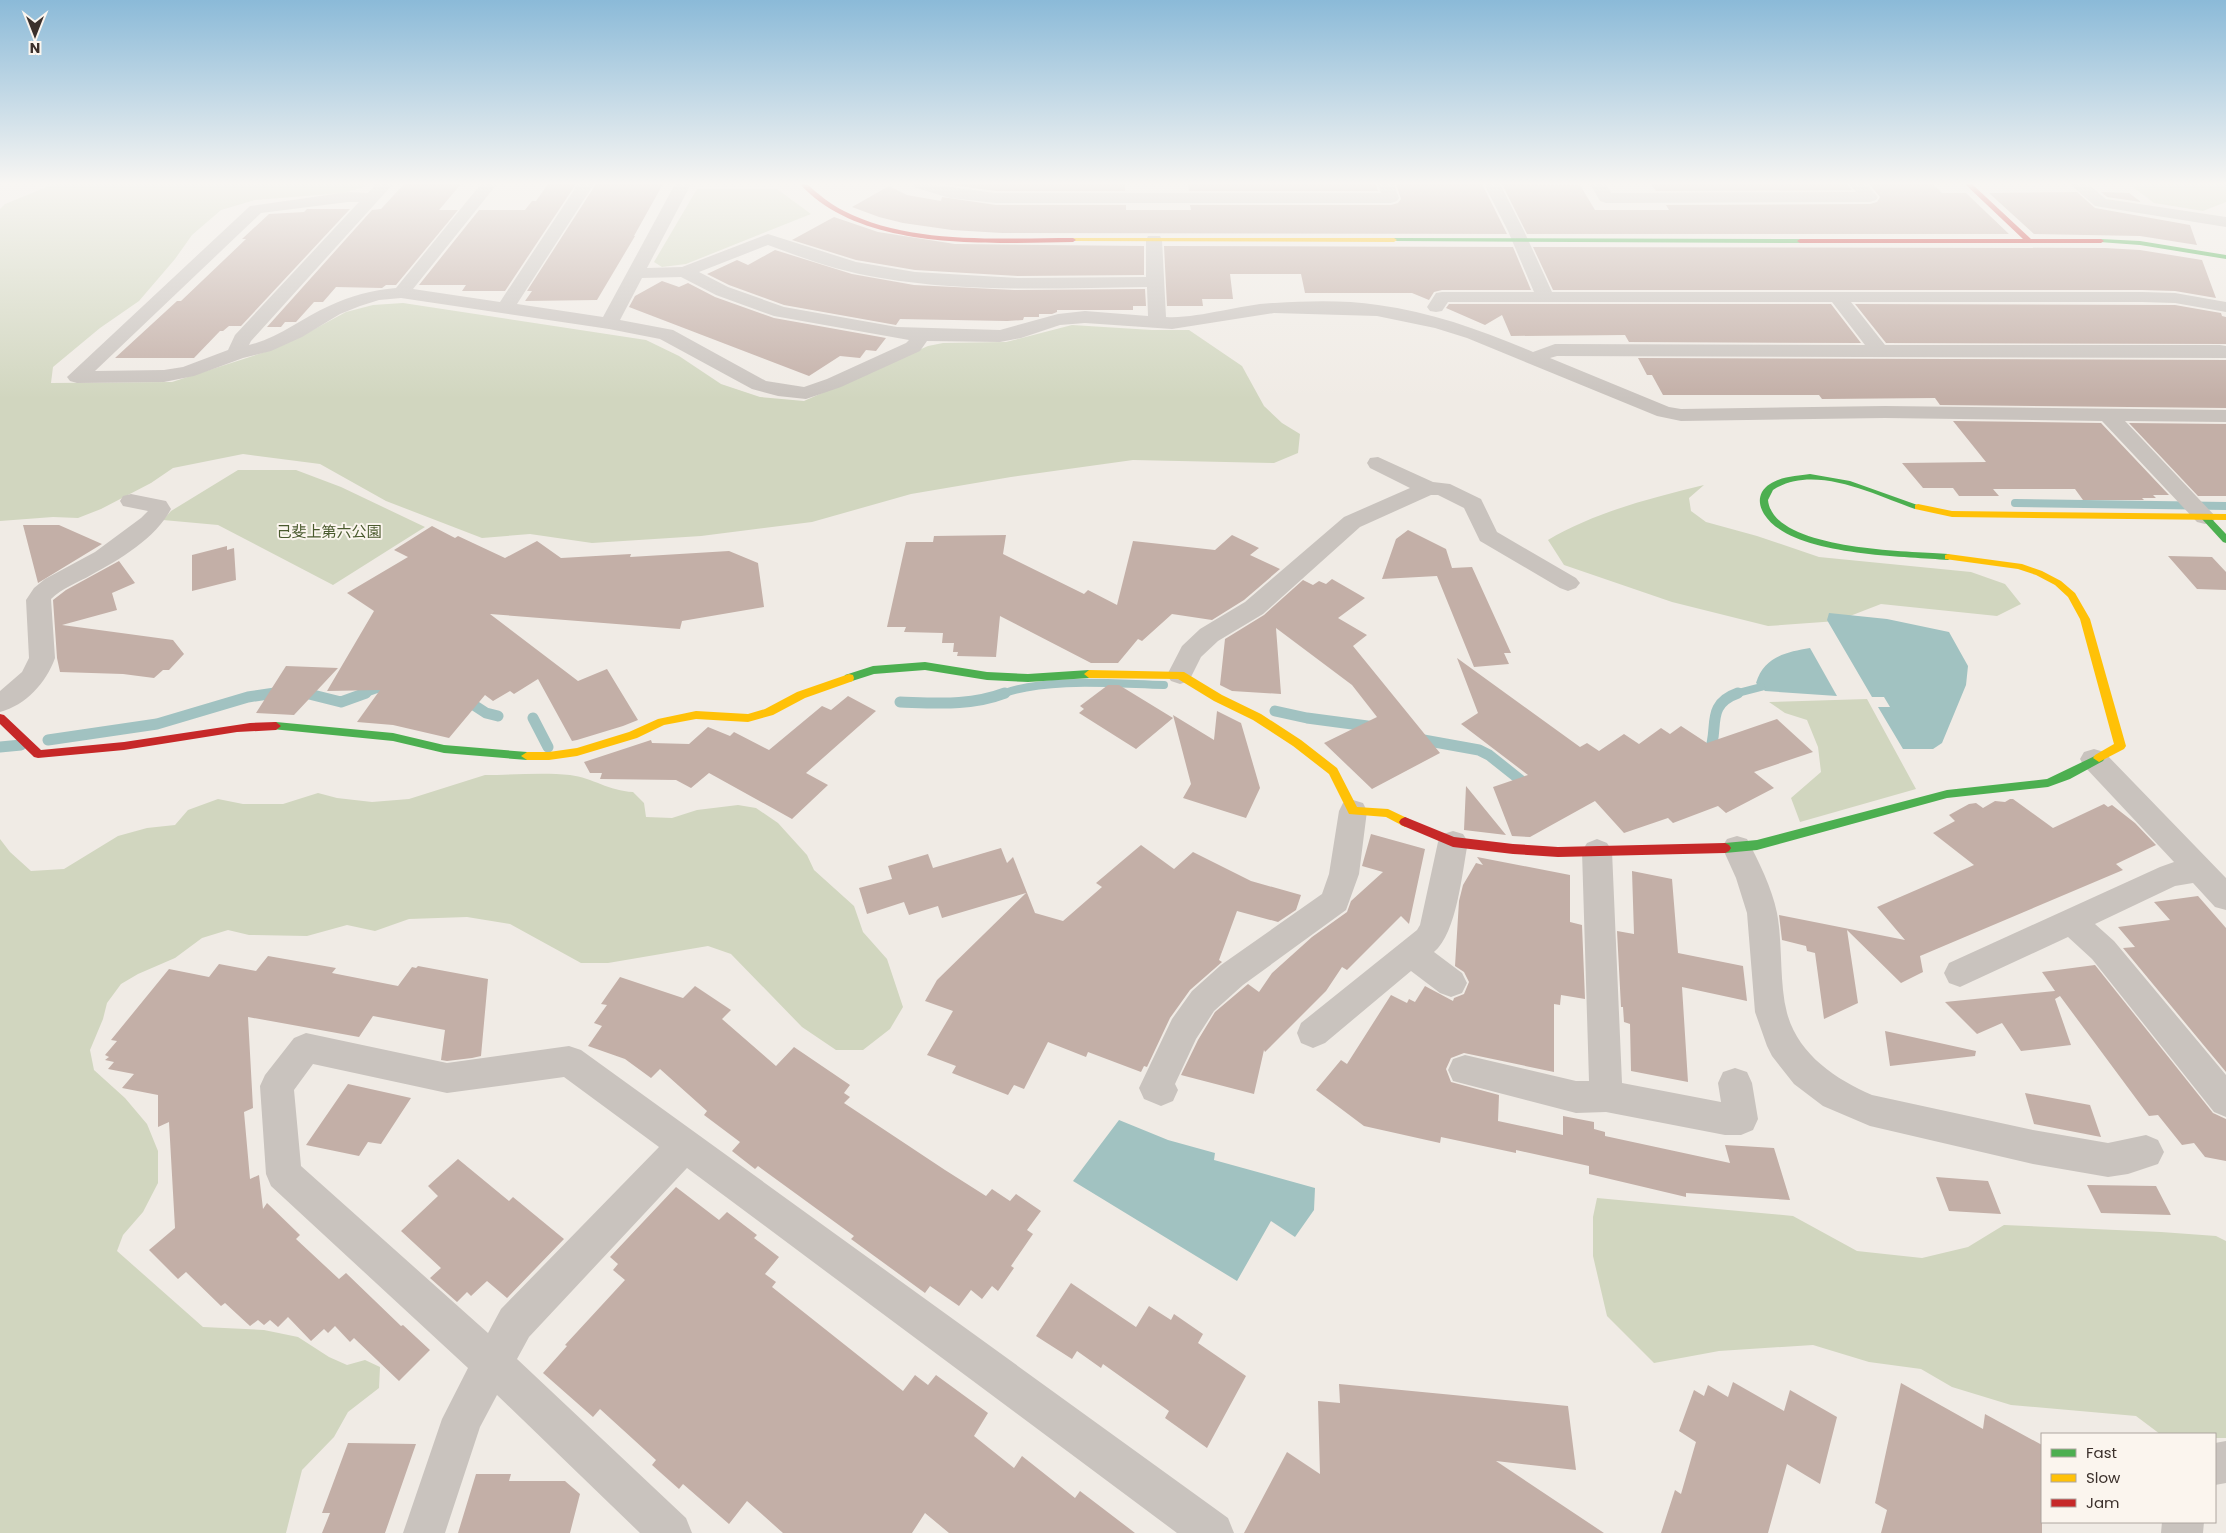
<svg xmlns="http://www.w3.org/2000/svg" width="2226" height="1533" font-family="Poppins,'Noto Sans JP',sans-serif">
	<rect width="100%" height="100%" fill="#f0ebe5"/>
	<path fill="#d1d6bf" d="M54,184H367L364,187L343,193L255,200L221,210L192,235L175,259L139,301L100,328L53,367L51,383L172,382L265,352L309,332L346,312L373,305L403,303L646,340L679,356L721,384L760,397L804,401L928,346L943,343L1006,342L1072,325L1152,330H1189L1242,366L1264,406L1282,423L1300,434L1298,453L1274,463L1133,460L1011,477L911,494L812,522L701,536L592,543L530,534L482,538L386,501L320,464L243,454L173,468L151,483L101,509L78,518L53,517L0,521V209L5,204Z
		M2129,184H2226V202L2203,211L2154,203Z
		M697,189H777L811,214L686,264L662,267L654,262Z
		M238,470H296L341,487L425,527L333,585L218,525L163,520L171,511Z
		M1704,485L1689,498L1691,511L1706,522L1757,536L1819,557L1971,572L2005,584L2021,604L1997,616L1881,604L1837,621L1768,626L1672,602L1564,565L1548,540C1595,512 1651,498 1704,485Z
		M1867,699L1916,789L1800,822L1791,798L1821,772L1818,747L1807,720L1785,713L1769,702Z
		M485,775C513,775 543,772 570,775C593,778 609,791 633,792L644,803L646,817L672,818L697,810L738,805L756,808L778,823L807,855L814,870L854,906L863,932L887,959L903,1007L890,1029L863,1050H836L802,1027L731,954L708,946L608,963H581L510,924L467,917L409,919L375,931L347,925L307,936L249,935L228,930L202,938L175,958L138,974L121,984L107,1003L103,1019L90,1050L94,1070L125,1098L147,1124L158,1151V1183L143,1212L123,1235L117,1251L203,1327L264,1330L298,1337L329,1357L347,1365L365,1360L380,1367L379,1388L348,1412L334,1437L302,1470L286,1533H0V839L10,852L31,871L64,869L118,836L147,828L175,825L188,810L218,799L243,804H283L318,793L337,798L372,802L409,799Z
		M1597,1198L1793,1216L1857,1251L1922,1258L1968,1247L2004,1225L2161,1232L2216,1236L2226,1241V1438H2215V1434H2160L2136,1416L2011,1405L1952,1387L1921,1369L1869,1362L1813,1345L1719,1351L1654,1363L1607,1316L1593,1256V1217Z"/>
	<path fill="#a1c2c1" d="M1829,613L1887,619L1949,632L1968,666L1966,685L1942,743L1933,749H1903L1878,707H1890L1884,697H1872L1827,620Z
		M1810,648L1837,696L1765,691L1756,683C1764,657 1786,652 1810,648Z
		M1119,1120L1168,1140L1215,1153L1214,1160L1315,1188L1314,1210L1295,1237L1271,1221L1237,1281L1073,1181Z"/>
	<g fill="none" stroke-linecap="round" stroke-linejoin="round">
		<path stroke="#a1c2c1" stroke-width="8" d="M2015,503L2226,506
			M301,692L310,694
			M267,694L282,692
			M363,694L380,688L388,689
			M1002,694C1047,677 1116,684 1164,685
			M1734,694L1761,687"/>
		<path stroke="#a1c2c1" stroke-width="11" d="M305,693L341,702L366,693
			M466,700L486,713L498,716
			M900,702C936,703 971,706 1005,693
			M1275,711L1307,718L1375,727
			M533,718L548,747
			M1418,739L1479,750L1489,755L1528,786
			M48,740L157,724L248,697L275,693
			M0,747L21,745
			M1709,753C1720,729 1704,705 1738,693"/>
	</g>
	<path fill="#c3afa7" d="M404,184H461L439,210H458L396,285H386L382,288L336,287L323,302H314L296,322H285L281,327H267L372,210L381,209Z
		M548,184H576L505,291H462L466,285H419L479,210H525L532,201H536Z
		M596,184H663L634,236H635L597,300L525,301L532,291H527Z
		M944,184H1125V191H996Z
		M1188,184H1376L1378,191H1189Z
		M1396,184H1482L1507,234L1002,233L952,230L903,223L879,217L852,207L889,186L907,195L941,201L942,197L996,205H1126V210H1191L1190,205H1391L1398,203L1401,199Z
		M1502,184L1580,185L1595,210H1669L1666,205L1870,204L1877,202L1880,197L1869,184H1933L1942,193H1966L2009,234H1527Z
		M1651,184H1847L1852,190L1656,191Z
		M2077,192L2095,208L2190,225L2197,245L2140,236L2034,234L1989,193Z
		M2101,192L2129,193L2141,202L2107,197Z
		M307,209H350L241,326H229L223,331H220L194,358H115L177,301H181L246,239H242L269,214L304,212Z
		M834,217L878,232L955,244L1144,246V275L1018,276L915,270L856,260L792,240Z
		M1164,246L1513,247L1531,290H1442L1434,292L1429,300L1412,293H1305L1301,274H1230L1233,299H1202L1203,306H1167Z
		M1533,247L2105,248L2140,250L2202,260L2216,298L2175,291L2142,290H1553Z
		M775,250L852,274L914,285L1014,290L1145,289L1146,306H1133V310H1057V312L1052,314H1039V317H1024L1023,320L1007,321L900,319L896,325L784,305L729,285L707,274L737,260L748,265Z
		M662,281L679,287L688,283L715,297L774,318L886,338L876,351L866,350L860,358L840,356L809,376L629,307L635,296Z
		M1449,304H1831L1861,343L1629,342L1625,335L1511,336L1502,315L1485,325L1446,308Z
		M1855,304L2175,305L2221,313L2222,316L2226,317V344L1886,343Z
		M1638,358L2226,360V408L1940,405L1935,398L1822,399L1819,395H1663L1652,375H1647Z
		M1953,421L2101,423L2169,495H2153L2156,498H2142L2144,500H2083L2075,489H1993L1999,496H1959L1953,488H1923L1902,463L1986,462Z
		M2129,423L2226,424V496H2198Z
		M23,525H59L102,544L38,583Z
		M432,526L455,538L458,536L505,558L537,541L561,558L631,554L630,557L729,551L758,563L764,607L682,621L680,629L490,614L578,681L607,669L638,720L623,726L577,740L572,741L538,679L514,694L510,691L493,701L485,695L449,738L393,725L357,722L380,690L327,691L374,611L347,593L408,557L394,550Z
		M1408,530L1446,549L1452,568L1472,567L1511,653H1504L1509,664L1474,667L1437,576L1382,579L1396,539Z
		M1006,535L1003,554L1084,594L1088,590L1117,605L1133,541L1215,550L1232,535L1259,548L1250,555L1280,569L1244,600L1212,620L1172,614L1142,641L1138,639L1118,663H1091L1000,616L996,657L957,656L958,652H953L954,643H942L943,633L904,632L906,627H887L906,542H933L934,536Z
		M227,546V550L234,548L236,580L192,591V555Z
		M2168,556L2212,557L2226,572V590L2197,589Z
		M119,561L135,583L112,593L117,610L62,625L173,640L184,654L169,670H163L154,678L123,674L60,672L57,658L53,600L66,590Z
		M1332,579L1365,598L1338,618L1367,635L1353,646L1440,753L1372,789L1324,743L1377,717L1352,685L1276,628L1281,694L1232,691L1220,685L1225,639L1264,615L1303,580L1313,585L1319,581L1326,584Z
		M1457,658L1580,747L1587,743L1599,751L1624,734L1639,744L1661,728L1670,734L1681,726L1707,743L1777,719L1813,752L1754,772L1774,788L1726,813L1718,806L1673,823L1668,818L1624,833L1595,801L1530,837L1512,836L1493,787L1528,775L1461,724L1478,713Z
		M286,666L338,668L294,715L256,713Z
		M1108,685H1119L1173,718L1136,749L1079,713L1084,709L1080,706Z
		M848,696L876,711L806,773L828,785L792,819L709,773L691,788L676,780L600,779L602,773H590L584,762L651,740L652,743L689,744L708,727L730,736L734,732L769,750L822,706L831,710Z
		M1217,711L1241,723L1260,788L1246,818L1183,798L1191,784L1173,715L1214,740Z
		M1466,786L1506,835L1464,830Z
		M2010,799H2013L2053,828L2104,804L2108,807L2112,805L2135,823L2156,845L2116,864L2123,870L1920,956L1923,972L1901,983L1847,930L1858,1003L1824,1019L1815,953L1807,951L1806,946L1782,940L1779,915L1905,940L1877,907L1974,865L1933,833L1955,821L1949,815L1969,804L1976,803L1983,808L1995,801L2005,802Z
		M1371,834L1425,849L1409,924L1401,916L1347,970L1342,967L1326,991L1265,1052L1264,1050L1254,1094L1181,1075L1198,1040L1215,1012L1248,984L1259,992L1272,973L1312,937L1347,912L1351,901L1383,872L1362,866Z
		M1141,845L1174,869L1193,852L1251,881L1301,895L1296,910L1278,922L1237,911L1219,960L1222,962L1190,990L1170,1018L1147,1067L1144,1066L1141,1072L1088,1052L1086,1057L1048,1042L1024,1089L1014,1085L1008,1095L952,1073L956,1066L927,1055L953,1011L925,1001L937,980L1026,893L942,918L938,906L909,915L904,902L867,914L859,888L892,879L888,866L928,854L933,868L1001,848L1007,863L1013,857L1035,913L1063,921L1102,887L1096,883Z
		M1477,857L1570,875V922L1582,925L1585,999L1561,995L1560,1005L1554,1004V1072L1464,1053L1451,1058L1446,1069L1451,1082L1499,1095L1498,1121L1563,1135V1116L1594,1122V1129L1605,1132V1136L1730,1163L1725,1145L1774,1148L1790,1200L1686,1193V1197L1589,1174V1166L1516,1150V1153L1441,1137L1440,1143L1364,1126L1316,1090L1341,1060L1347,1064L1391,995L1407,1003L1409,999L1415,1002L1425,986L1453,1001L1454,998L1464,994L1469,982L1464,972L1455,966L1459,901L1463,885L1476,863L1483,865Z
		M1632,871L1672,879L1678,953L1743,966L1747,1001L1682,987L1688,1082L1631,1071L1630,1024L1624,1022L1623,1007H1621L1617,931L1634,934Z
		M2198,896L2226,928V1072L2123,948L2135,947L2118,927L2170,920L2154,902Z
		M268,956L336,968L332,973L398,986L412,967L416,968L418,966L488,979L481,1056L472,1058L447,1061L441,1060L445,1030L373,1016L359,1037L248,1017L253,1108L244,1112L250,1179L259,1175L263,1209L267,1203L300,1235L296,1239L339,1279L346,1273L401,1326L403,1325L430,1350L399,1381L354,1338L350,1342L335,1326L328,1333L324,1329L311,1341L288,1317L278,1327L270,1320L264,1325L258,1320L250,1326L225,1303L221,1306L186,1272L178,1279L149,1250L175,1228L169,1122L158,1127V1095L122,1088L134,1074L108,1069L114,1062L105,1060L109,1057L105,1055L117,1041L111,1040L169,969L209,977L219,964L256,971Z
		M2095,965L2213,1113L2226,1119V1161L2205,1157L2194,1143L2182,1145L2158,1115L2149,1116L2060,996L2055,999L2071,1045L2021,1051L2002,1023L1977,1034L1945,1002L2055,991L2042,972Z
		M620,977L683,998L695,986L731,1010L722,1019L776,1066L794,1047L850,1085L844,1093L850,1097L844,1103L945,1170L986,1196L992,1189L1010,1201L1016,1194L1041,1211L1027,1230L1033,1234L1011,1266L1014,1268L998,1291L992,1286L982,1299L971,1290L959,1306L930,1286L925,1293L851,1239L854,1236L758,1166L755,1169L732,1151L740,1142L704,1115L707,1111L660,1069L651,1078L625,1059L588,1046L602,1026L594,1023L607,1005L601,1004Z
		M1885,1031L1976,1051L1975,1056L1890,1066Z
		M348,1084L411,1098L381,1144L368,1142L359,1156L306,1145Z
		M2025,1093L2090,1105L2101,1137L2034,1124Z
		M458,1159L509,1201L513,1197L564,1239L507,1298L487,1281L471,1296L467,1292L457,1302L430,1278L441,1268L401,1231L438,1196L428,1186Z
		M1936,1177L1988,1181L2001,1214L1949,1211Z
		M2087,1185L2156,1186L2171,1215L2101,1213Z
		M676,1187L719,1220L727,1212L757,1235L754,1238L779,1257L765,1274L776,1282L772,1287L903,1391L915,1375L928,1385L936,1375L988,1413L974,1436L1014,1468L1022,1456L1075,1498L1080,1491L1135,1533H949L925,1513L912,1533H783L747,1501L729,1524L683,1484L679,1489L652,1465L656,1460L600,1409L593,1417L543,1373L567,1346L565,1345L625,1280L613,1270L618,1264L610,1257Z
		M1071,1283L1136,1327L1149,1306L1171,1320L1174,1314L1203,1334L1198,1343L1246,1376L1207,1448L1165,1418L1169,1411L1103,1364L1101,1368L1077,1351L1072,1359L1036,1336Z
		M1733,1382L1784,1411L1790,1390L1837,1417L1820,1484L1787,1464L1768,1533H1661L1675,1490L1681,1494L1696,1442L1679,1431L1694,1390L1704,1396L1708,1385L1728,1397Z
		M1901,1383L1983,1429L1985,1414L2042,1445V1533H1881L1887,1510L1875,1503Z
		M1339,1384L1568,1406L1576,1470L1496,1461L1604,1533H1244L1287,1452L1320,1474L1318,1401L1340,1403Z
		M348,1443L416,1444L385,1533H322L330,1513H322Z
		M476,1474H511L509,1481H565L580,1494L570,1533H458Z"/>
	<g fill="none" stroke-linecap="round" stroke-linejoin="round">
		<path fill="#c9c3be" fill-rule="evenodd" d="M376,184H393L251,341L249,345C279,338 302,318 329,306C350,296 372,290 396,288L481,184H497L413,289L500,302L578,184H594L517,304L603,317L675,184H691L647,268L682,267L768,234L856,262L915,272L1018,278L1146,277V240L1148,236H1160L1162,240L1166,317C1199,319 1241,304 1275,303C1308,301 1345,300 1378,305C1432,312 1483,331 1533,352L1555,344L1865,345L1832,302H1448L1442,311L1436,312L1430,311L1427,307L1436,293L1442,292H1534L1508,231L1484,184H1500L1524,231L1552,292H2142L2175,293L2226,302V312L2175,303L2142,302H1851L1885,345H2220L2226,346V358L1557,356L1550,358L1669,407L1681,409L1885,406L2226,410V422L2125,421L2216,517L2213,522L2205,524L2197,522L2102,421L1885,418L1681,421L1657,416L1467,338L1435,328L1377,316L1274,313L1172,329L1085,323L1060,325L1021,338L1000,342L927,341L920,351L841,387L806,399L778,396L752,389L660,339L609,329L401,298L379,300L360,306L340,314L302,337L271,351L243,358L194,376L164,382L77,383L70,381L67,377L250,206L348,192L368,193ZM348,202H359L235,335L228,350L183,367L164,370L95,371L261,213ZM768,245C805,259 842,272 881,278C969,293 1058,288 1147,287L1148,316L1085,311L1058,314L1000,330L897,327L784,307L728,287L699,272ZM681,277L716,295L774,316L909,340L906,343L827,379L804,387L766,381L673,330L620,320L642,278Z
			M911,184C940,184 968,190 996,193H1381L1378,184H1394L1399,198L1397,201L1391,203H996L950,198L913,187Z
			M1590,184H1606L1611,193L1856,192L1849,184H1866L1878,197L1876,200L1870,202L1606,203L1600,201Z
			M2070,184H2088L2106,199L2226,217V227L2095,206Z
			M1378,457L1433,482L1450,484L1481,499L1497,532L1576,578L1580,583L1576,588L1568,591L1560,588L1480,541L1464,508L1438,495H1431L1360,527L1263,614L1218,641L1201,657L1189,681L1180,684L1171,681L1167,675L1182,646L1200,629L1245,602L1344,517L1410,488L1370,468L1367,463L1370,458Z
			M131,494L166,501L171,509C156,538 119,560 91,575C77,583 62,588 51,599L55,658C46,683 26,705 0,712V691L22,672L29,658L26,600L34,588L45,579L95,552L141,518L148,511L123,506L120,501L123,496Z
			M2094,749L2104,752L2226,878V910L2215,907L2193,883L2175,886L2095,924L2114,941L2226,1075V1117L2214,1112L2092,959L2068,937L1960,987L1949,983L1944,973L1949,963L2160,867L2174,862L2084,766L2080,759L2084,752Z
			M1353,800L1363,803L1367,811L1359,874L1346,910L1243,985L1214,1011L1196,1039L1175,1084L1178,1090L1173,1101L1161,1106L1144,1099L1139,1088L1172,1019L1192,991L1221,965L1322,894L1329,874L1339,811L1343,803Z
			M1453,831L1463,834L1468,842C1462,872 1457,933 1434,952L1462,973L1467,983L1462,993L1451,997L1440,993L1411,971L1325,1043L1313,1048L1301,1043L1297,1033L1301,1023L1417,930L1420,925L1438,842L1443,834Z
			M1737,836L1747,839C1759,862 1772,888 1777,913C1783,945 1779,982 1787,1013C1798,1054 1835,1079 1872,1095L2033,1130L2108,1143L2146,1135L2158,1140L2164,1152L2158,1164L2128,1174L2108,1177L2033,1164L1870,1126L1823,1106L1794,1084L1772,1056L1767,1046L1755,1012L1747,913L1736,878L1722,847L1727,839Z
			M1597,839L1607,843L1612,851L1622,1083L1721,1102L1718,1083L1723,1072L1735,1068L1747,1072L1752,1083L1758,1119L1753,1130L1741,1135H1725L1606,1112L1576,1113L1453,1081L1448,1070L1453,1059L1465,1055L1576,1081H1589L1582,851L1587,843Z
			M306,1033L447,1063L569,1046L581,1050L1228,1518L1234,1533H1177L687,1168L529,1337L517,1359L686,1518L692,1533H640L497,1395L480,1427L445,1533H403L442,1419L468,1368L271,1186L266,1174L260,1086L265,1075L294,1038ZM313,1064L447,1093L564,1077L659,1147L501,1309L488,1333L301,1166L294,1090Z
			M2226,1441V1483L2215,1485V1443Z
			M2162,1522H2204L2203,1533H2161Z"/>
		<path fill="#4caf50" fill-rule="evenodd" d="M1394,238L1800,239L1803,241L1800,243L1392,241L1391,240Z
			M2101,239L2140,241L2226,255V259L2140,245L2099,242L2098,241Z
			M1810,474L1850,481L1923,507L1921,509H1915C1875,495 1814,463 1773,490L1768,500C1773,551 1910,551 1948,554L1953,557L1948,560C1902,556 1790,556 1764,514C1760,507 1758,500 1762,492C1771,477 1795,476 1810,474Z
			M2205,514L2208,515L2226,534V543L2223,542L2202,519L2200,517Z
			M925,662L987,672L1028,674L1089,670L1094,674L1089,678L1028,682L987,680L925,670L874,674L849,682L844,678L845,675L873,666Z
			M276,722L393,733L444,745L527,752L533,756L527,760L444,753L393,741L272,729L271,726L272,723Z
			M2099,754L2103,755L2105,758L2103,761L2070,779L2048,787L1947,798L1757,850L1725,853L1721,851L1719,848L1721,845L1725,843L1757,840L1947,790L2047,779Z"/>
		<path fill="#ffc107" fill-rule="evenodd" d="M1073,238H1394L1397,240L1394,242L1071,241L1070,240Z
			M1918,504L1952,511L2226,514V520L1952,517L1915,509V505Z
			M1948,554L2022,564L2042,571L2061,581L2075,593L2090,619L2126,746L2124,749L2099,762L2093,758L2095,755L2114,744L2080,619L2068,597L2055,585L2036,575L2018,569L1945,559V555Z
			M1089,670L1184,672L1222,695L1261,714L1301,740L1337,768L1357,807L1388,809L1409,819L1411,822L1409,825L1405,827L1386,817L1349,814L1329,774L1293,746L1253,720L1214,701L1178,679L1089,678L1084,674Z
			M849,674L853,675L854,678L853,681L805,698L773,715L748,722L696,719L664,725L637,738L577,756L549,760H527L521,756L527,752H549L577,748L629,732L658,719L696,711L748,714L765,709L797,692Z"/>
		<path fill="#c62828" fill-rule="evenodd" d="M800,184H807C818,194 830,204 844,211C910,245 1000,238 1073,238L1076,240L1073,242C989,243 862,252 800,184Z
			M1965,184H1972L2031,239H2101L2104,241L2101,243H1800L1797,241L1800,239H2023Z
			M0,714L4,715L41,750L124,742L250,723L276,722L281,726L276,730L237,732L124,750L38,758L34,757L0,724Z
			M1405,817L1454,837L1513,844L1558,847L1725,843L1729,845L1731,848L1729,851L1725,853L1558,857L1513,854L1453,847L1401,825L1399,822L1401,819Z"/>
	</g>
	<linearGradient id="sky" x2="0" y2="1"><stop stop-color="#8bbad8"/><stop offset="0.46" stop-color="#f8f6f3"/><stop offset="1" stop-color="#f8f6f3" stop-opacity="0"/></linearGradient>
	<rect width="2226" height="399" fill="url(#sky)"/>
	<g text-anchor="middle" stroke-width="4" stroke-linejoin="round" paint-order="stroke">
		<g font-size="15" fill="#4a5a2e" stroke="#fbf5ee">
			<text x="329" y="537">己斐上第六公園</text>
		</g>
	</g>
	<rect x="2041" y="1433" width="175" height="90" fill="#fbf5ee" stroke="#aea6a0"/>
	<rect x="2051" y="1449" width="25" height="8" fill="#4caf50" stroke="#aea6a0"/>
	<text x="2086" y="1458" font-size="15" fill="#3b302b">Fast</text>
	<rect x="2051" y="1474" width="25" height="8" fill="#ffc107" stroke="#aea6a0"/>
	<text x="2086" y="1483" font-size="15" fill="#3b302b">Slow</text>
	<rect x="2051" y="1499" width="25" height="8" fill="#c62828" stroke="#aea6a0"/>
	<text x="2086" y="1508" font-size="15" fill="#3b302b">Jam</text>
	<g transform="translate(35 35) rotate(180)" stroke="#fbf5ee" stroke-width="4" paint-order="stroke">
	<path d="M0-4L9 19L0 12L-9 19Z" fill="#3b302b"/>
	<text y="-8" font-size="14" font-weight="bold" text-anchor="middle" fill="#3b302b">N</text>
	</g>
</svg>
